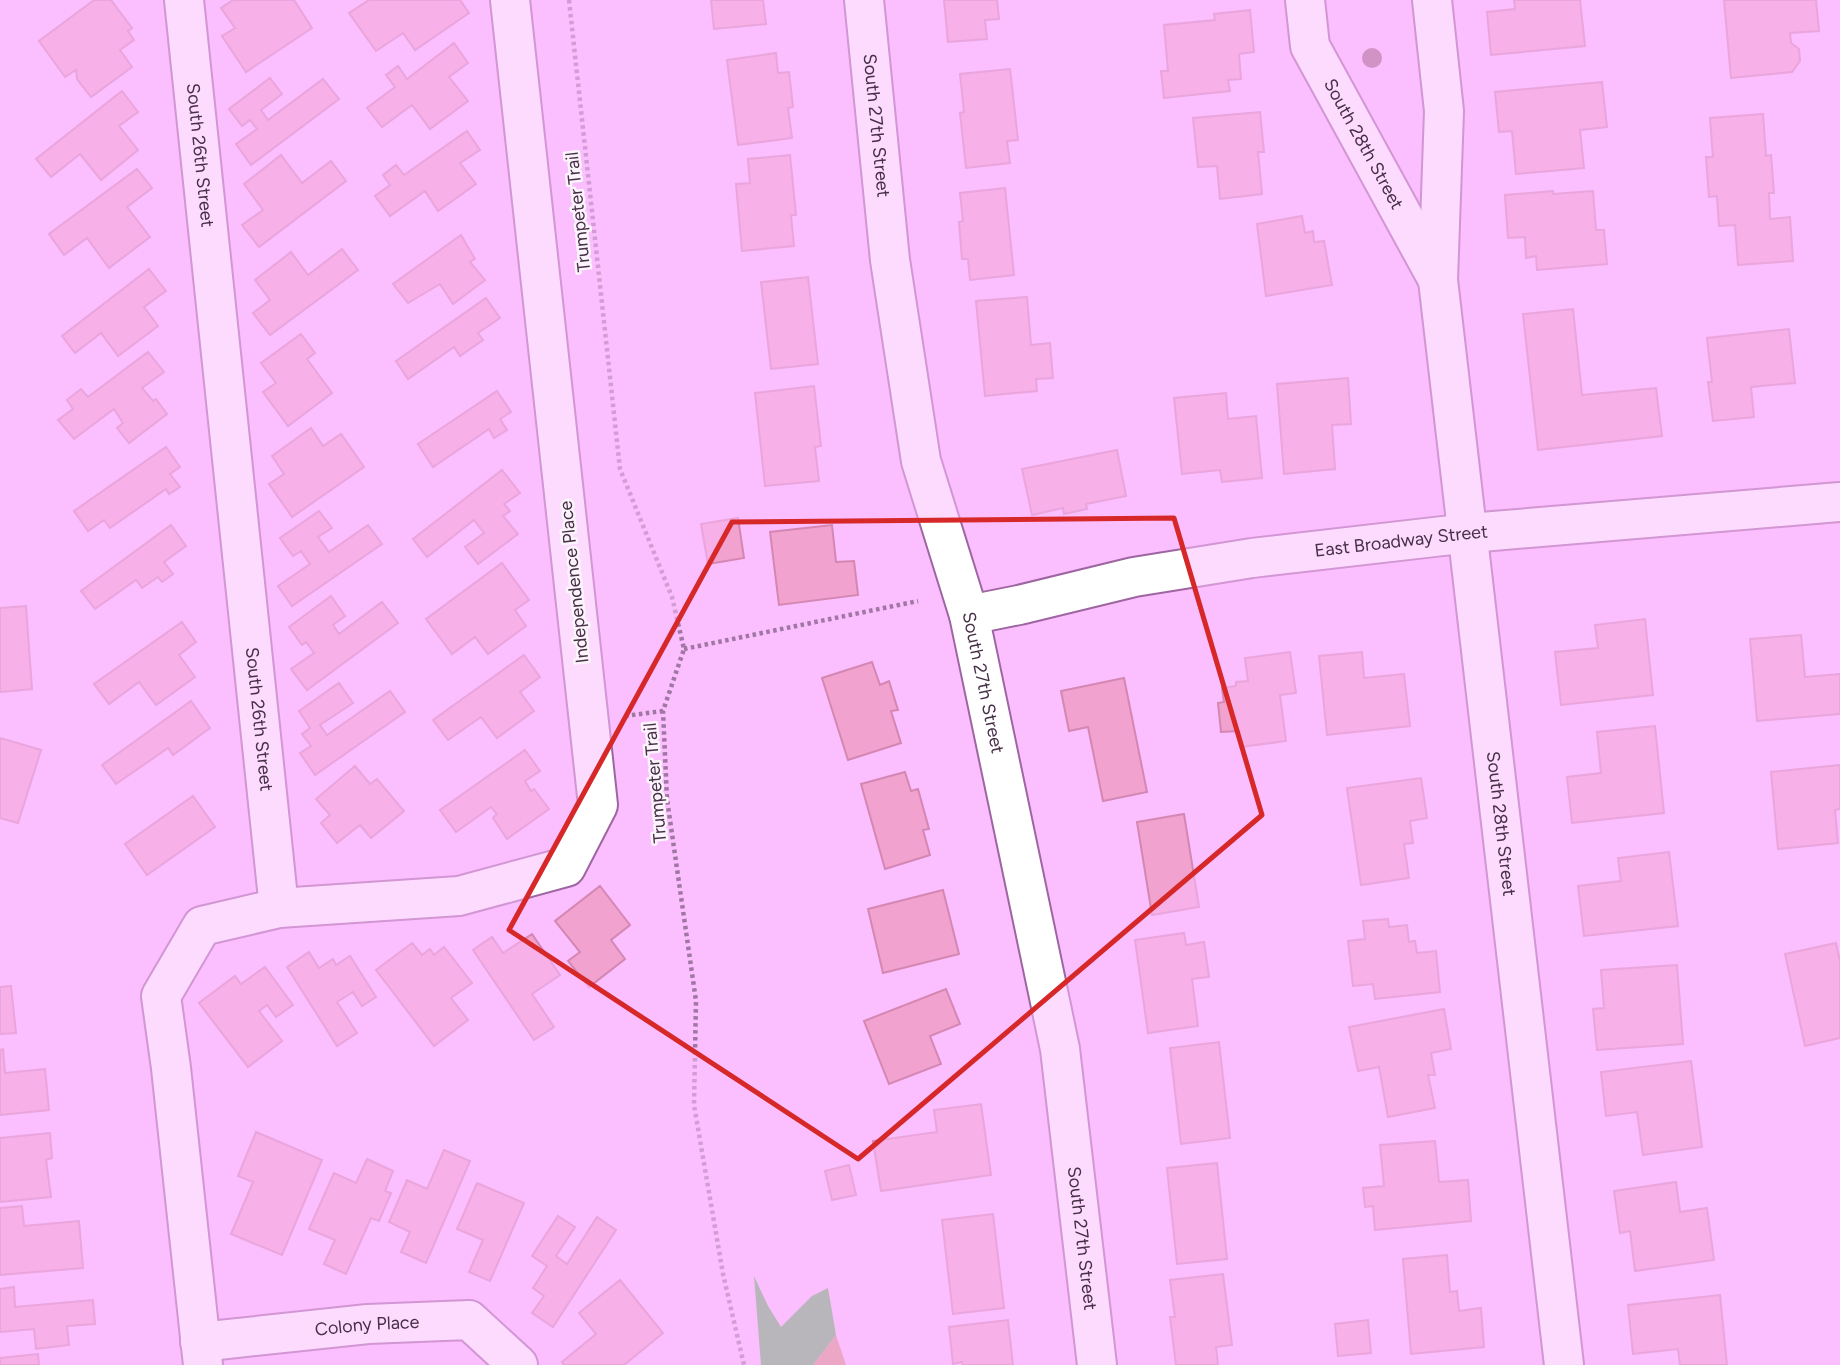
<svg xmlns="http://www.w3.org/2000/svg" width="1840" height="1365" font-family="Figtree,sans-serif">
	<rect width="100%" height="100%" fill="#fbbefe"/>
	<path fill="#da8c85" d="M836,1335L846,1365H813Z"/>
	<path fill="#67ae6b" d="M754,1276L768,1306L781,1327L812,1296L828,1288L836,1335L813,1365H761Z"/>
	<path fill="#f1a2ce" stroke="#d487b3" stroke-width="2" d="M94,0H111L132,28L128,31L134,40L120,50L132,67L91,97L77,79L76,70L65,77L39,41Z
		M233,0H294L312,28L246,72L222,36L235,28L221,8Z
		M369,0H460L469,13L415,50L403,33L376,51L349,13Z
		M711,0H763L766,24L714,29Z
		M944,0H997L999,19L985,20L987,39L948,42Z
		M1514,0H1580L1585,46L1491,55L1487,12L1515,9Z
		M1724,0H1816L1819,31L1790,33L1791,43L1799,49L1800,61L1792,72L1731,78Z
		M1250,10L1254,52L1239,54L1241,79L1228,80L1230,91L1164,98L1161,71H1168L1164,25L1215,20L1214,14Z
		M454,43L468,63L449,77L468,101L430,129L412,105L382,127L367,108L395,87L386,75L398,66L407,79Z
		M776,53L778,73L789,72L793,107L788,108L792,138L738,145L727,60Z
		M1010,69L1018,140L1007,141L1010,163L966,168L960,113L964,112L960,74Z
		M270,78L282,94L261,110L268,120L323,79L339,99L251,165L236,144L257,129L250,120L242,126L229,109Z
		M1602,82L1607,127L1580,130L1584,168L1516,174L1512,131L1499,132L1495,92Z
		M122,91L138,112L119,126L138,150L101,180L80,154L51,177L36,159Z
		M1260,112L1264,152H1258L1262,194L1220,199L1217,166L1198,167L1193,118Z
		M1763,114L1766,156L1771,155L1774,193H1769L1770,219L1790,217L1793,261L1738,265L1735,225L1719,226L1717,196L1709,197L1706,157H1713L1710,118Z
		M467,131L480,150L460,163L476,184L438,211L425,191L390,216L375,196L390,185L383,175L396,165L404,175Z
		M281,155L302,183L331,161L346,181L259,247L242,225L263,210L244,184Z
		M790,155L796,215H791L794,246L742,251L736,184L750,183L748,159Z
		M137,169L152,188L127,207L150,237L109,268L87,238L64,255L49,234Z
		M1005,188L1014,275L970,280L968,259H962L959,222L963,221L960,193Z
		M1553,191V194L1593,191L1596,230H1604L1607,264L1537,270L1536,256L1526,258L1525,237L1508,238L1505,195Z
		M1302,216L1305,233L1313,231L1314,242L1324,241L1332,285L1266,296L1257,224Z
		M461,235L475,259L470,262L485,280L453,304L440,284L408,303L393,284Z
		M342,249L358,270L270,335L253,313L270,300L255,280L291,252L308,275Z
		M149,269L166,291L144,307L158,326L118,356L101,333L75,353L62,336Z
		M808,277L818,364L771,369L761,282Z
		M1027,297L1031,345L1050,343L1053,378L1036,379L1037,391L985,396L976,301Z
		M486,298L500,318L478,333L483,340L460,356L454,347L408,379L396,361Z
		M1573,309L1582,395L1656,388L1662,436L1538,450L1523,314Z
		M1789,329L1795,383L1751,387L1754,417L1713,421L1708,382H1712L1707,338Z
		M301,334L315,353L307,359L332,393L288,426L263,392L276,383L261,363Z
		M148,352L164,372L142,388L153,401L156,399L167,414L129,443L117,428L123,423L114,409L74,439L58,420L73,409L67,400L81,389L88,397Z
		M1348,378L1351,424L1332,425L1335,469L1284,474L1277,384Z
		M814,386L821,446L815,447L819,481L765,486L755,393Z
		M497,391L511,412L500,419L507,430L494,438L489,429L433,467L418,444Z
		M1226,393L1228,419L1256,416L1262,478L1222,482L1220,470L1182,474L1174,398Z
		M311,428L323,446L341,434L364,467L292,517L269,484L284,474L272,456Z
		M166,447L180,467L170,474L180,487L169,494L166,489L110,528L104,520L88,531L74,511Z
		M1117,450L1126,496L1086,504L1087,509L1064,514L1063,508L1032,515L1022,469Z
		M502,470L520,493L504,504L510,511L503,516L518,534L478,564L465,547L484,533L474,520L427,557L413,539Z
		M319,511L332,528L318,537L329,552L368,525L382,544L292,606L278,586L310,564L301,551L293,556L280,538Z
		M738,518L744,558L708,564L701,524Z
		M171,525L186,546L164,562L173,574L162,582L158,577L142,588L136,580L95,609L81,591Z
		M832,525L836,562L854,561L858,595L779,605L770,532Z
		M502,563L529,600L515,610L526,626L488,654L475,637L452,654L426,619Z
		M331,596L345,616L333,625L339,634L382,602L398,623L307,690L291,669L314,653L306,642L302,645L289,627Z
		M26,606L32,689L0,692V608Z
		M1645,619L1653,695L1561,705L1555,652L1598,648L1595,625Z
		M182,622L196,642L179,655L195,677L156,705L139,682L109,704L94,684Z
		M1801,635L1805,677L1840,674V714L1757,721L1750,639Z
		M1290,652L1296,693L1280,695L1286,741L1241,747L1239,731L1221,732L1218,703L1224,702L1222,688L1236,686V682L1248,681L1245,658Z
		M1362,652L1364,678L1404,674L1410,726L1327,735L1319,656Z
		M524,655L540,677L520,692L534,711L497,738L481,717L448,740L433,720Z
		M872,662L880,685L889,681L898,710L891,711L901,743L848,760L822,678Z
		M1124,678L1147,792L1103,801L1088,727L1069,731L1061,691Z
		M339,683L353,703L320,725L327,735L390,691L405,712L315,775L300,753L311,746L302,734L310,728L299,711Z
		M191,701L210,728L173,755L168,748L116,784L102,765Z
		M1655,726L1664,813L1572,823L1567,777L1601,773L1597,732Z
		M0,738L41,750L18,823L0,818Z
		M525,750L540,771L525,781L531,791L534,789L549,809L507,839L493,818L497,814L491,807L456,832L440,810Z
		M1840,765V809L1835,810L1838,843L1778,849L1771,772Z
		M355,766L370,784L377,779L404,811L371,838L360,825L337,843L321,823L330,815L316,799Z
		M905,772L911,791L918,789L929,829L923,830L930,855L885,869L861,784Z
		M1421,778L1427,818L1410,821L1413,843L1404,844L1409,878L1361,885L1347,788Z
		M193,796L215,827L147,875L125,844Z
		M1184,814L1199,907L1152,915L1137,822Z
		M1669,852L1678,926L1584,936L1578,886L1621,881L1618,858Z
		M600,886L630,925L611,940L625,959L589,987L568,961L580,952L555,921Z
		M943,890L959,954L883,973L868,909Z
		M1388,919L1389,927L1407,925L1409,942L1415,941L1417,953L1436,951L1440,992L1375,999L1373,984L1353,986L1348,941L1365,939L1363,921Z
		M1184,933L1186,945L1204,942L1209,977L1192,979L1198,1026L1148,1033L1135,940Z
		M532,934L560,975L532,994L554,1027L534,1040L473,950L492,937L503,953Z
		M412,943L422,955L430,949L434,955L444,947L472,983L451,998L468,1020L434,1046L376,970Z
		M1836,943L1840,961V1038L1805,1046L1785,954Z
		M309,952L319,968L333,959L336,965L350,956L376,997L362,1006L353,992L337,1002L357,1033L337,1046L287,967Z
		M1677,965L1683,1044L1597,1050L1593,1009L1604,1008L1601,970Z
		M265,967L293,1005L276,1017L267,1005L259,1011L282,1041L248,1067L199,1003L235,976L241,984Z
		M11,986L16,1033L0,1034V987Z
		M946,989L960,1024L930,1036L941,1064L889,1084L864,1021Z
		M1444,1009L1451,1049L1431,1053L1435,1075H1428L1435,1108L1388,1117L1379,1067L1358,1071L1349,1027Z
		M1219,1042L1230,1138L1181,1144L1170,1048Z
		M3,1049L5,1073L45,1069L49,1110L0,1115V1050Z
		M1691,1061L1702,1147L1643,1155L1637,1112L1606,1116L1601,1072Z
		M981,1104L991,1175L881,1191L873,1141L937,1132L934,1110Z
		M256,1132L322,1160L282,1255L231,1234L253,1182L238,1176Z
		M50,1133L52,1158L46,1160L51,1197L0,1202V1138Z
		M1435,1141L1439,1182L1468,1180L1471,1221L1375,1230L1373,1206L1365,1207L1363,1188L1384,1186L1380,1145Z
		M444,1150L470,1161L426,1263L401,1252L410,1232L389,1222L407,1180L427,1189Z
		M367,1159L393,1171L385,1191L391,1193L379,1221L371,1218L346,1274L324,1264L335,1240L309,1229L334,1173L356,1183Z
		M1217,1163L1227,1259L1177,1264L1167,1168Z
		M849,1165L856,1195L832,1200L825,1171Z
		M1676,1182L1680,1212L1707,1208L1714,1260L1635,1271L1630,1231L1620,1233L1614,1191Z
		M477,1183L524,1203L490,1281L469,1272L483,1240L457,1229Z
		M22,1206L24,1226L79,1221L83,1268L0,1275V1208Z
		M993,1214L1004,1308L953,1314L942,1220Z
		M558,1216L575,1227L556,1256L567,1264L597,1217L616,1230L553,1327L532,1313L544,1296L533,1288L547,1266L532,1256Z
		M1447,1255L1450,1292L1457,1291L1459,1311L1481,1308L1484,1347L1411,1354L1403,1259Z
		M1223,1274L1232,1345L1216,1347L1218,1365H1176L1170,1317H1175L1170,1280Z
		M620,1280L663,1333L624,1365H564L562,1362L596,1334L579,1313Z
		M14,1287L15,1307L93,1300L95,1324L67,1326L69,1345L36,1349L34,1329L0,1332V1289Z
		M1720,1295L1727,1365H1680L1678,1349L1633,1354L1628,1305Z
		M1008,1320L1013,1365H963L962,1362L953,1364L949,1327Z
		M1368,1320L1371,1353L1338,1356L1335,1324Z
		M38,1354L39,1365H0V1358Z"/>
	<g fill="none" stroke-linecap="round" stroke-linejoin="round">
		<defs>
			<g id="minor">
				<path id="s1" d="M184,0L279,908"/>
				<path id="s2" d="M864,0L890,260L921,461L969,615L1060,1049L1097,1365"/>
				<path id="s3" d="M1305,0L1310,46L1438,280"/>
				<path id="s4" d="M1432,0L1444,111L1438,280L1564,1365"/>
				<path id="s5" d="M969,615L1019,605L1134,577L1252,558L1469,533L1840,502"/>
				<path id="s6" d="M200,1342L368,1324L469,1320L518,1365"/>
				<path d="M203,1365L171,1068L161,996L202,926L279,908L459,896L566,867L598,805L510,0"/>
			</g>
		</defs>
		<use href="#minor" stroke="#9e66a1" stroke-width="42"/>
		<path stroke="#a076a2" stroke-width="4.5" stroke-dasharray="3.5 3.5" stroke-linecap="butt" d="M569,0L620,469L672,597L684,649L663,711L667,799L696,1001L694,1105L723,1274L744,1365
			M684,649L918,601
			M625,716L663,711"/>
		<use href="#minor" stroke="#fff" stroke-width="38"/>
	</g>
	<circle fill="#9c5f7c" cx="1372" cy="58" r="10"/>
	<path d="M0 0H1840V1365H0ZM1174,518L1262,815L858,1159L509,930L732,522Z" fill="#fbbefe" fill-opacity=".55" fill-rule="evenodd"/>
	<path fill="none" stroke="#d62828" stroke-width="5" stroke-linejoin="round" d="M1174,518L1262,815L858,1159L509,930L732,522Z"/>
	<g text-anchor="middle" stroke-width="5" stroke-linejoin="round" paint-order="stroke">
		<g font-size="18" fill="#472f48" stroke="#fbf5fb">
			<text dy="6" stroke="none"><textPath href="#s2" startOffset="126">South 27th Street</textPath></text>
			<text dy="6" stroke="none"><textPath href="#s3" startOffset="158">South 28th Street</textPath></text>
			<text dy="6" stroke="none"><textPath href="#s1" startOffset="156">South 26th Street</textPath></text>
			<text transform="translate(578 212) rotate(-96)" y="6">Trumpeter Trail</text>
			<text dy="6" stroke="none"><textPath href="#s5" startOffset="439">East Broadway Street</textPath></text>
			<text transform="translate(574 582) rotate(-96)" y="6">Independence Place</text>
			<text dy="6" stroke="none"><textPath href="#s2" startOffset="695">South 27th Street</textPath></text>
			<text dy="6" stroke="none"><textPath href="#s1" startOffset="723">South 26th Street</textPath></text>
			<text transform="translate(655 783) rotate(-95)" y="6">Trumpeter Trail</text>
			<text dy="6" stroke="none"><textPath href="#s4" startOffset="828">South 28th Street</textPath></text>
			<text dy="6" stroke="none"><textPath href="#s2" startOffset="1260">South 27th Street</textPath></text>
			<text dy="6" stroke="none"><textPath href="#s6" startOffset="168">Colony Place</textPath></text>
		</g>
	</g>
</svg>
